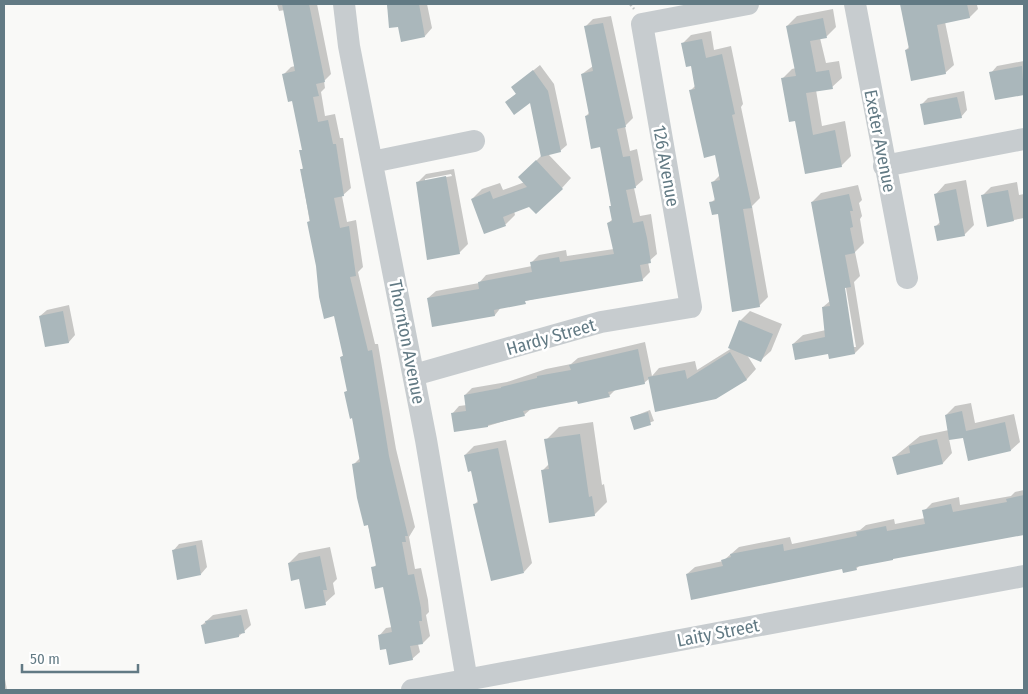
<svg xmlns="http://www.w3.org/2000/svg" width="1028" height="694" font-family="'Fira Sans Condensed',sans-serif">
	<rect width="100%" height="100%" fill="#f9f9f7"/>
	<path fill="#0003" fill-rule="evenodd" d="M277,4H317L331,74L324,81L325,88L321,92L325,116L335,114L340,138H343L351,188L342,196L347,222L356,220L363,267L358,272L375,344H378L396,449L415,527L409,537L415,569L421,568L428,600L429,612L426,615L430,636L423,643L418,644L420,652L412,659L387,647L379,636L386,628L392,627L384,586L373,568L377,564L354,464L360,458L353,417L346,392L348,390L341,357L344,355L335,315L317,265L301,170L304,167L301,151L303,149L293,100L284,74L291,67L295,66L285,10L279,11Z
		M387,4H427L432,28L425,36L399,25L391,27Z
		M902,4H984L977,5L978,9L970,17L945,22L954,65L945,73L906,50L910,46Z
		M833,9L836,27L827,36L820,38L826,63L839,61L842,78L832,87L816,90L822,126L845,121L851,156L841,166L796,120L782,79L792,69L796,68L787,26L797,16Z
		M611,16L633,118L625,126L630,151L637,149L643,180L634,188L640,216L651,214L657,254L648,262L650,272L642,280L566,292L502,306L495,315L433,325L428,298L436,291L479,283L486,275L532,266L531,263L539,255L566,250L567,256L614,249L608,223L613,219L612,205L601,145L586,116L590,112L582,74L593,66L585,27L593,19Z
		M711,31L714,50L731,46L743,104L741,107L760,198L752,206L768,297L759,306L719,213L711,203L716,198L713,182L720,175L716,154L690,91L696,85L692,64L682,44L691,35Z
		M1024,61V94L996,99L991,73L997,66Z
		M540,65L554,84L567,145L560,151L548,154L571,178L562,188L514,211L515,215L506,224L484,232L472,199L482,189L500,183L503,190L525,182L520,177L542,155L531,101L506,102L517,93L513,87Z
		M964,91L967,110L961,117L921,105L928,98Z
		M454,169L468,244L459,253L418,182L426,174ZM451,174L452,176L425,181V179Z
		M966,180L974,225L964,235L936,226L941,221L936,194L945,184Z
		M1017,182L1019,195L1024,194V218L988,225L983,195L991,187Z
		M858,185L862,200L859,203L862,216L860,219L864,243L855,252L860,276L854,282L864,344L855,353L829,352L793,344L803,335L826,330L823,307L830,301L812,202L821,193ZM842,282H845L856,347H853Z
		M69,305L75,335L69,342L46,346L40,316L47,310Z
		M750,311L782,324L771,351L761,360L747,355L756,369L747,379L716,398L650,378L644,383L616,389L609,396L578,399L531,409L524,415L488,426L452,414L459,406L467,405L465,395L472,388L507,382L546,369L571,364L578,358L645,342L652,376L659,368L695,361L697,370L732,348L740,321Z
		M971,403L975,423L1014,414L1020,442L1011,450L964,436L949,439L952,453L943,463L894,457L920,436L949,430L946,415L955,406Z
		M650,410L654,421L635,428L632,417Z
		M593,422L602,485L604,484L607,502L594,515L542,471L549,464L546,440L559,427Z
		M506,440L532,563L524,572L475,504L479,500L472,470L465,455L474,446Z
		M1024,490V534L895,557L860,565L856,569L843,568L687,574L695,567L723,561L739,547L790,537L792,544L860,530L866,525L894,519L895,524L925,518L924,511L932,503L959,497L960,505L1011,496L1015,492Z
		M202,540L207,567L201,574L173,551L179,544Z
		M330,547L337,579L333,583L335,594L325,603L300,578L289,563L299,553Z
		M247,609L251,625L239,636L202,625L213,615Z
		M4,679H5L7,690H4Z"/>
	<path fill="#aab7bb" d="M282,4H309L325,82L316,84L319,96L313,97L318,122L328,120L333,144H336L344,196L334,198L340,228L349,226L356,276L350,277L368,351L372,350L389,456L408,536H405L406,542H402L408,575L414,574L421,608L422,621H419L423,644L410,646L413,660L389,665L386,649L380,650L378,635L392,632L383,587L375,589L371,567L376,566L368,525L364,526L357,498L352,464L360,462L352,418L350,419L344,392L347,391L340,357L343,356L334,316L324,319L319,297L316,266L307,222L310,221L300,169H303L299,150H302L292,101L288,102L282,74L295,71Z
		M387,4H419L425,37L401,42L398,27L389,28Z
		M900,4H967L970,18L937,25L946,74L911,81L905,50L909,49Z
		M823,18L827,38L810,41L816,72L829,70L833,89L806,93L813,135L835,130L842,167L805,174L795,121L789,122L781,78L796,76L786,26Z
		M603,23L626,127L617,129L623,157L630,156L636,188L626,190L633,223L643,221L647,238L651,263L640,265L643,281L525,301L526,304L494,310L495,316L432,327L427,298L479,289L478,282L532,272L530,262L559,257L560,262L614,254L607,223L612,221L609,206H611L600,147L591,149L585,116L589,115L581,74L593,71L584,26Z
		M702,39L706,58L722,54L735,114L732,115L752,208L743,209L760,307L732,312L718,214L712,215L709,202L715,201L711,182L720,180L715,155L704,158L689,90L695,89L691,66L686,67L681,43Z
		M1022,66L1024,95L995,100L989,72Z
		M533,70L548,91L561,152L541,157L530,103L514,115L505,102L516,94L511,87Z
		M957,97L962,118L924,125L920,104Z
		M536,160L563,189L536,214L529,207L503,217L506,226L484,234L471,199L490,191L493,199L527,187L518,177Z
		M446,176L460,254L427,260L416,182Z
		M956,189L965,236L937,241L934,226L940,225L934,194Z
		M1008,190L1014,221L987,227L981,195Z
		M849,194L853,211H850L853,227L850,228L855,253L845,255L851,287L845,288L855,354L829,359L828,354L795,360L792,344L825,337L822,307L830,306L811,202Z
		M63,311L69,343L45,347L39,316Z
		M739,320L773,334L761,362L728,348Z
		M638,349L645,384L608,392L610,397L578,404L577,401L523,411L525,416L488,425V427L454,432L451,413L466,411L464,395L501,388V387L537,378V376L571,370L569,365Z
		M730,352L747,380L716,399L655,412L648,377L685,370L687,379Z
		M962,411L966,431L1005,422L1011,451L968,461L963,438L949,440L945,415Z
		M648,412L651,425L634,430L630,417Z
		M580,434L589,497L592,496L595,516L549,523L541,470L549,469L544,439Z
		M937,439L943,464L897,475L892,457L910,453L909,446Z
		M498,448L524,573L491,581L473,504L478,503L471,471L468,472L464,455Z
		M1024,495V535L893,559V560L856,567L857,570L843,573L842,569L691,600L686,574L723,566L721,560L731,557L730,554L783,544L784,551L857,536L856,532L886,526L887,531L925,524L922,510L951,504L953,512L1007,502L1006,499Z
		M196,545L201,575L177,580L172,550Z
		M320,556L327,590H323L326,605L305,609L299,579L291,581L288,563Z
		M241,615L245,633L239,634V637L205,644L201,625L206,624L205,621Z"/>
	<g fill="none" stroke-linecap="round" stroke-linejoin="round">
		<path stroke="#c0c4c5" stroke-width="2.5" stroke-dasharray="2.5 2.5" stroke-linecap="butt" d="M630,4L634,9"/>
		<path stroke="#c7cccf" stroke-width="22" d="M344,4L349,46L426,440L467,681
			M855,4L907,278
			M372,162L474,141
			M884,166L1024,139
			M414,375L601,322L691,307L642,24L748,4
			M412,690L1024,576"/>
	</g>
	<g text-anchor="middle" stroke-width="5" stroke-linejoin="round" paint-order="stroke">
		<g font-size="18" fill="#627a84" stroke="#fff">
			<text transform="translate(880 141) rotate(79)" y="6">Exeter Avenue</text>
			<text transform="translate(666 166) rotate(80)" y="6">126 Avenue</text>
			<text transform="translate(551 337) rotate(-16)" y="6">Hardy Street</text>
			<text transform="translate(407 342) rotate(79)" y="6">Thornton Avenue</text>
			<text transform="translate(718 633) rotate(-11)" y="6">Laity Street</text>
		</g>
	</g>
	<rect width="1028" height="694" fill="none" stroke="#627a84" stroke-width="10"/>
	<path d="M22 664v8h116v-8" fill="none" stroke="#627a84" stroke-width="2.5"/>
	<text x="30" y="664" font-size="15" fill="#627a84" stroke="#ffffff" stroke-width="4" paint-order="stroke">50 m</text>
</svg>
